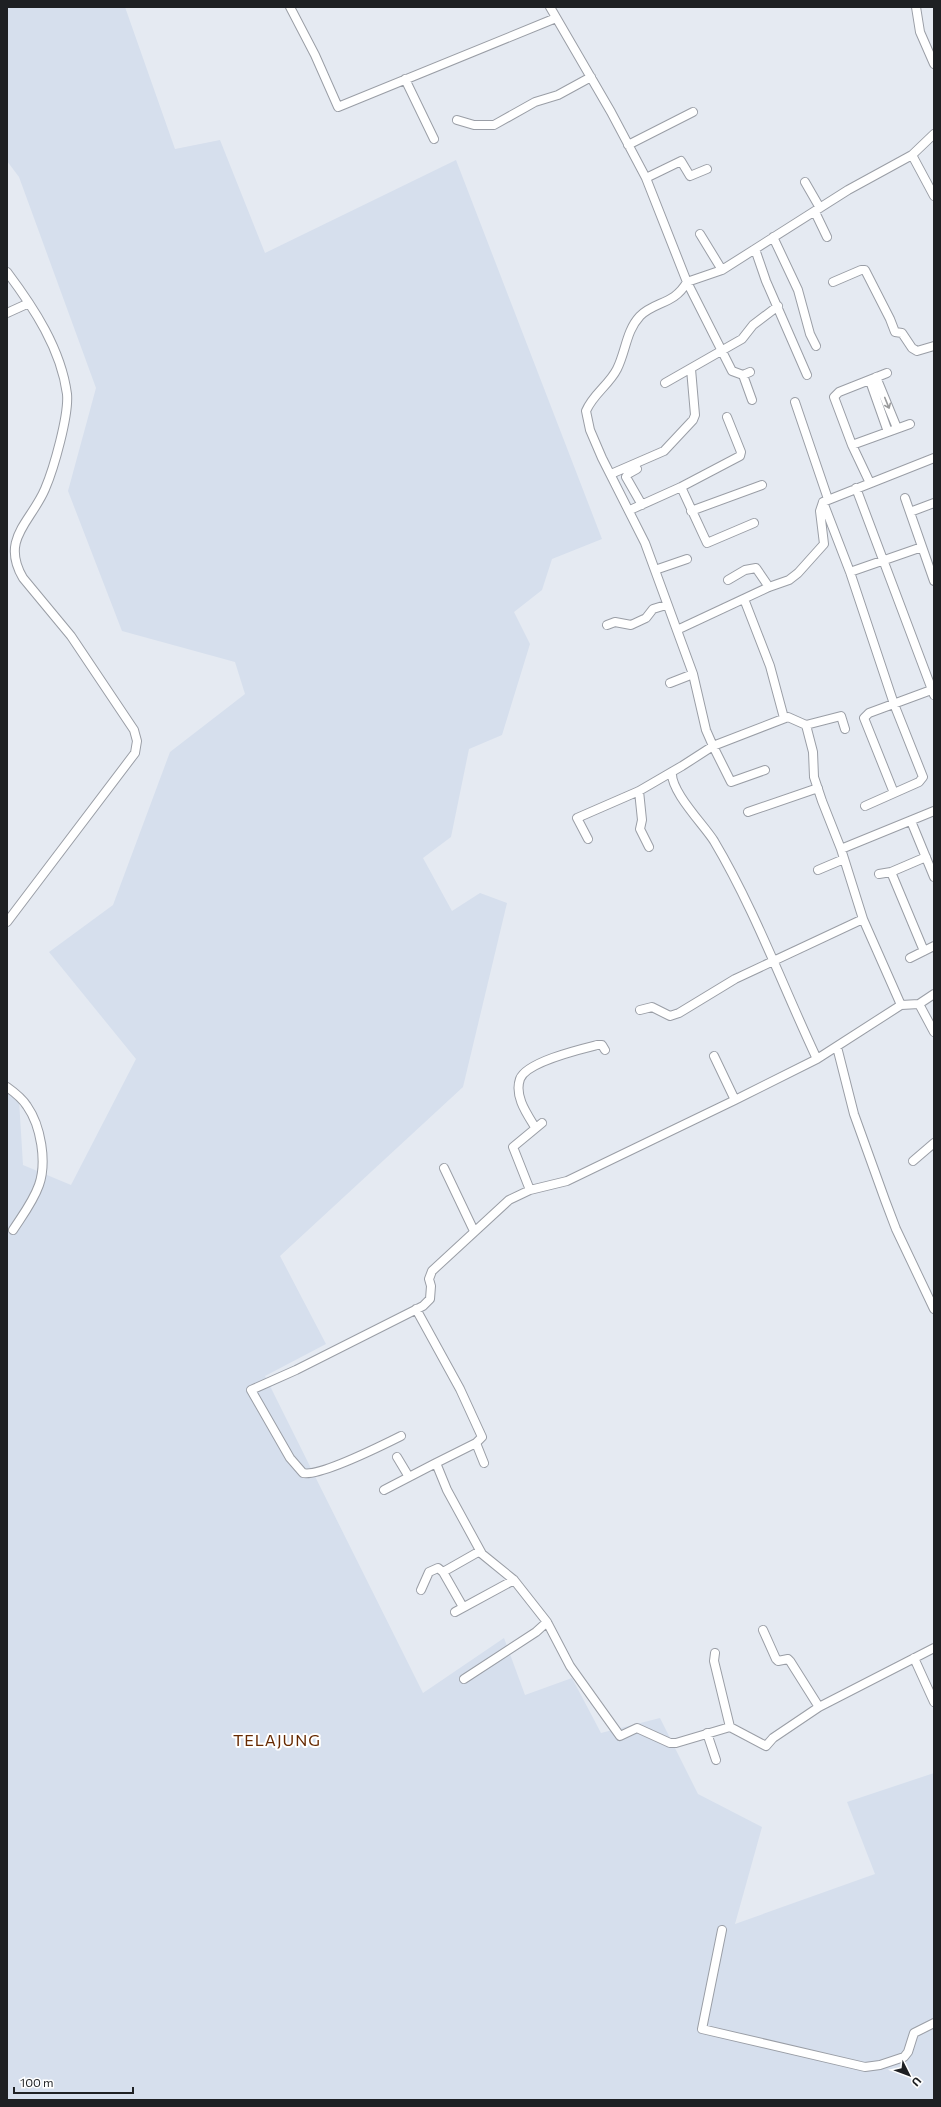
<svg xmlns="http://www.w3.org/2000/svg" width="941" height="2107" font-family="Commissioner,sans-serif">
	<rect width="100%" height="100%" fill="#e5eaf2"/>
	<path fill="#d6dfed" d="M7,7H125L175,149L220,140L265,253L456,160L602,539L552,559L542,590L514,612L530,644L502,735L469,749L451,837L423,858L452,911L480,893L507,903L463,1087L280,1256L326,1344L265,1376L423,1693L504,1638L525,1695L572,1678L601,1733L660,1718L698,1794L762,1827L735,1924L875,1874L847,1802L934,1773V2100H7V1093L19,1100L23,1165L71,1185L136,1059L49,952L113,905L170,752L245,694L235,662L122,631L68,491L96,388L19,177L7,161Z"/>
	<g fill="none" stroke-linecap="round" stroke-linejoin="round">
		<defs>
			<path id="minor" d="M290,7L315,55L338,107L556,18
				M550,7L611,112L646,178L687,282L732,371L743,375L750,372
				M916,7L920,32L934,64
				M405,79L434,139
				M457,120L474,125H494L535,102L558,95L591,77
				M628,145L693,112
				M912,155L934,196
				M646,178L681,161L690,176L707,169
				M805,182L820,208
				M815,212L827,237
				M700,234L722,270
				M773,237L798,290L810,334L816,346
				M755,249L766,281L807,375
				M7,272C34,308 61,349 67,394C69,415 54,468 45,489C31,522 0,539 23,578L71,636L134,730L137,741L135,753L7,922
				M833,282L861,270H865L890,319L895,332L902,333L912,348L917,351L934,346
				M7,313L29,303
				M743,375L752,400
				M876,377L897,428
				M870,381L888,432
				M665,383L742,339L753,325L778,306
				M795,402L828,499
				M852,445L910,424
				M637,469L628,474L626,477L642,505
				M611,474L664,451L693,420L695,415L691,369
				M870,483L852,445L834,397L839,392L887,373
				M681,487L707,543L754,523
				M856,488L934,695
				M905,498L934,581
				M823,502L850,572L894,704L923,777L919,782L865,806
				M823,502L934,458
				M630,510L681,487L740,456L741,452L727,417
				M691,511L762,485
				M910,512L934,503
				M655,570L687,559
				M850,572L922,547
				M728,580L745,570L756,568L769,587
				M744,599L770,666L784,718
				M607,625L615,622L631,625L646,618L653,609L666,605
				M677,630L769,587L789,580L798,573L824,544L820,511L823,502
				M670,683L693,674
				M806,725L841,716L845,729
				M672,772C670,791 704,825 714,841C755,910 783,987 817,1059
				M639,791L642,820L640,829L649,847
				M894,793L864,718L869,713L934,689
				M748,812L818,788
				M911,821L934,877
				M588,839L577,818L639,791L682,766L713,746L731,782L765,770
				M841,849L934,811
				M818,870L844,859
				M891,872L924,951
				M879,874L891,872L926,857
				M910,958L934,946
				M919,1004L934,1032
				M901,1005L863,919L841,849L822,801L814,777L813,752L806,725L788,717L713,746L706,730L693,674L645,543L602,458L590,430L586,411C593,394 609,385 617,369C626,351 626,331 640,316C655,301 674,305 687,282L722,270L848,190L912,155L934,134
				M640,1010L652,1007L670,1016L679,1013L735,979L863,919
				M837,1047L854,1114L885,1200L896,1229L934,1309
				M714,1056L735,1100
				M7,1087C14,1092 22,1098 27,1106C41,1126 47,1162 39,1185C33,1202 22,1216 13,1230
				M535,1127C527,1114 514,1096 520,1079C526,1062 581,1049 597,1045H602L605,1050
				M913,1161L934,1143
				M444,1168L474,1231
				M530,1190L513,1147L542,1123
				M416,1309L460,1389L482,1437L476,1443L436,1463L447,1490L482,1554L514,1580L547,1622L570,1666L620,1736L637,1728L670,1743H676L730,1727L766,1746L773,1738L819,1707L934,1648
				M401,1436C383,1445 319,1477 303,1473L290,1458L251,1390L296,1370L423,1306L430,1299L431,1286L429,1279L432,1271L509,1200L530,1190L567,1181L735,1100L817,1059L901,1005L919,1004L934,994
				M476,1443L484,1463
				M397,1457L409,1477
				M384,1490L436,1463
				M443,1572L480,1551
				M421,1590L429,1572L438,1568L443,1572L463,1607
				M455,1612L514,1580
				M763,1630L776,1659L778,1661L788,1659L790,1661L819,1707
				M715,1653L714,1661L730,1727
				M914,1658L934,1702
				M464,1679L536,1632L547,1622
				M707,1733L716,1760
				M722,1930L702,2029L865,2067L880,2065L904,2057L908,2052L914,2033L934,2023"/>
		</defs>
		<use href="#minor" stroke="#9a9ea6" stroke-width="10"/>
		<use href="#minor" stroke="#fff" stroke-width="8"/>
	</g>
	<defs><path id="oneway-shaft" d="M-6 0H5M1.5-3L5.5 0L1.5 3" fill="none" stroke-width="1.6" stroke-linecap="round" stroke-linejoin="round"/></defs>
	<use stroke="#9a9b9c" href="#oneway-shaft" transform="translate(887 403) rotate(68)"/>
	<g text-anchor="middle" stroke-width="4" stroke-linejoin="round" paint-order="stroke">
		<g font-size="16" letter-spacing="1" fill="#662901" stroke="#fff">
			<text x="277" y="1746">TELAJUNG</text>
		</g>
	</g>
	<rect width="941" height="2107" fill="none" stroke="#1e2023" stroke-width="16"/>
	<g transform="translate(909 2075) rotate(132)" stroke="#ffffff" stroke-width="3" paint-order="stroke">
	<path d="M0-3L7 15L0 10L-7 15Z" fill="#1e2023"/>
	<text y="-6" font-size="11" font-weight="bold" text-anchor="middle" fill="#1e2023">U</text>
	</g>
	<path d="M14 2087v6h119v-6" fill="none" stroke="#1e2023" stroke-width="2"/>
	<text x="20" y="2087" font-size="12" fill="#1e2023" stroke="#ffffff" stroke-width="3" paint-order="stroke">100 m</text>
</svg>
